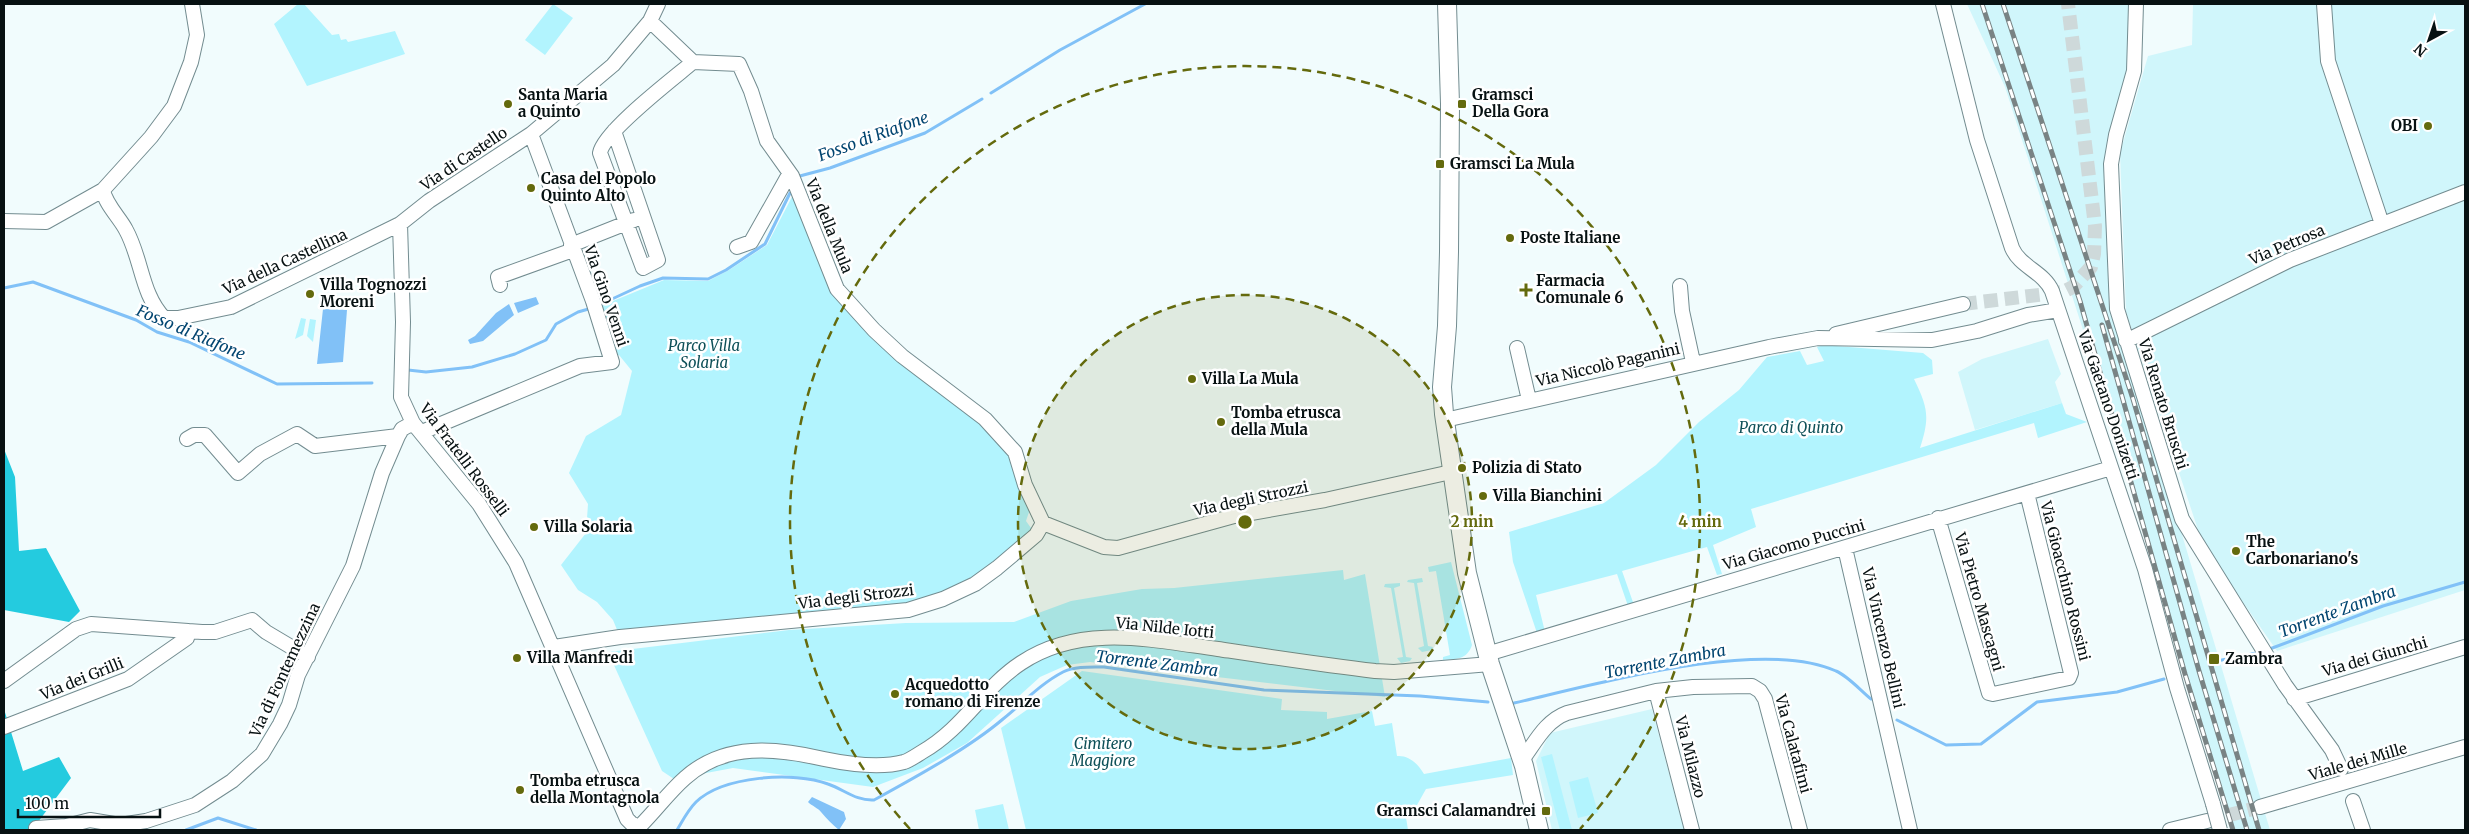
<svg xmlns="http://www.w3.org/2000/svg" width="2469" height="834" font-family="Merriweather,serif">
	<rect width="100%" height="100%" fill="#f1fcfd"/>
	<path fill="#d0f6fb" d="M1967,4H2131L2128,72L2107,146L2110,305L2172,501L2270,830H2231L2119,442L2005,87Z
		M2193,4H2465V590L2277,651L2203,545L2126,312L2120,153L2148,56L2192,45Z
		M2048,339L2061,374L2055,382L2062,403L1975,430L1958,372L1982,359Z
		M1652,709L1684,830H1552L1536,761L1550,733Z"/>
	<path fill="#b2f4fe" d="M298,4H304L332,35L339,34L341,40L346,39L348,42L395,31L405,54L307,86L274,24Z
		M553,4L573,18L545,55L525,40Z
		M795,191L833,293L983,421L1013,456L1032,503L1026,521L1036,535L997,568L908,610L620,637L613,620L597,602L578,590L561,565L586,533L588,504L569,473L586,436L621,415L632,371L619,355L612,356L596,308L664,280L708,281L729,270L767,245Z
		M301,318L306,319L303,335L295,339Z
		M310,319L316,320L313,342L307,336Z
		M1824,345L1923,353L1932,360L1933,374L1914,379C1928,408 1930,417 1920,448L2062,403L2066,414L2087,422L2038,438L2034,423L1751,509L1756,527L1713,545L1722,574L1717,575L1707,547L1622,571L1634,605L1628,606L1617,574L1536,595L1545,632L1537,633L1513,562L1509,532L1604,503L1656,465L1699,422L1739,390L1767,357L1800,351L1807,365L1824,361L1817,347Z
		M1451,562L1472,645C1467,660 1456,659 1443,660V657L1450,655L1436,571L1429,572L1428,567Z
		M1343,570L1344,580L1365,574L1385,697L1090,662L1067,665L1040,677L967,743L923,768L873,787L733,768L674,779L662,771L608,652L789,630L906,623L1014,622L1071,601L1142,589L1174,588Z
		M1422,578L1423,582L1417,583L1428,646L1433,647L1432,650L1422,652L1418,648L1424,646L1414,583L1407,582L1408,580Z
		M1400,583V586L1394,588L1406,657L1412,658L1410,661L1401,663L1397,658L1403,657L1391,588L1384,587L1385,584Z
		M1082,671L1282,699L1281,710L1327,712V719L1372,711L1375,726L1392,723L1397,756C1409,755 1418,764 1424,774L1511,758L1513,775L1426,789L1417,805L1405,811L1408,830H1026L1001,728Z
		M1552,754L1572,830H1560L1541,757Z
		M1588,777L1598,813L1578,818L1569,782Z
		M1003,804L1009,830H979L975,810Z"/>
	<path fill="#24cbdf" d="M4,449L15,477L19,551L46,548L80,611L69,622L4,610Z
		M4,709L23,771L59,757L71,778L32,830H4Z"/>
	<path fill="#81c1f7" d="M536,297L539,304L518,313L514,303Z
		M509,304L514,315L483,341L470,344L468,340L475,336L496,313Z
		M323,309L347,310L343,362L317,364Z
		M812,797L844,812L846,819L839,830C832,824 827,819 821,812C818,808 812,806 808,802Z"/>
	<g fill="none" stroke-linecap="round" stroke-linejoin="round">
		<path stroke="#81c1f7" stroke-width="3" d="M991,93L1060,50L1145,4
			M796,177L830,168L925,133L982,99
			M4,288L33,282L136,320L157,332L189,342L277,384L372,383
			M597,306L640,286L663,278L708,279L726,270L765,244L790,193
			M408,370L426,372L472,367L515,354L546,340L556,324L578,312L592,308
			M2267,650L2383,606L2465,582
			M2217,661L2261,652
			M1514,703C1593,685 1762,637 1836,671C1848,676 1861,691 1871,699
			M1897,720L1946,745L1981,744L2037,702L2117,692L2164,679
			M186,830L218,818L256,830
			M677,830C683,820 688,810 696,802C723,776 794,771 828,784C845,790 856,801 874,800C914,778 969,748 1003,719C1023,703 1040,684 1063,672C1075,666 1091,667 1104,667L1264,690L1420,696L1488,702"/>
		<path stroke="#ced9da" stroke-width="14" stroke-dasharray="14 7" stroke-linecap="butt" d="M1963,304L2063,292L2073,287L2091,267L2094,254L2095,226L2068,4
			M2207,821L2260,807"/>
		<defs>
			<path id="minor" d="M1943,4L1977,140L2012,248C2020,267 2044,272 2052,291L2145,569L2177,688L2213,804
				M2136,4L2134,71L2116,135L2111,164L2117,309L2182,519L2285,685L2332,750L2341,769
				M2324,4L2328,61L2382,224
				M650,21L693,62L739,64L751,91L767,141L792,176L837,289L874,330L902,356L985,419L1015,452L1025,485L1043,523
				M614,131L658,260L643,268L600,153C603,132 674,78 693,62
				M103,190C105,204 120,218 126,230C142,259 141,294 164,318H178L231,307L400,224L429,201L531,134L613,65L650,21L658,4
				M103,190L151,137L174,106L191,62L197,35L192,4
				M4,221L46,222L103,190
				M400,224L403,322L401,397L413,423L479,504L516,563L627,819L634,826L641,825
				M571,245L634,220
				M737,247L751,242L787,178L792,176
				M500,285L498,277L573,250
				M1680,286L1682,311L1693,362
				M1836,334L1963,304
				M2126,341L2290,260L2465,192
				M1517,348L1529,400
				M1445,420L1769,347L1818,338L1932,340L1977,331L2028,315L2058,310
				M422,432L580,366L612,362L593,301L531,134
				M187,439L194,435H205L238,473L260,454L297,434L315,446L398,436
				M1938,518L1989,693L1993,694L2069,678L2071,673L2027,493
				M1043,523L1104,547L1118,548L1234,516L1325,500L1451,472
				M1845,548L1910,830
				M554,647L620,637L908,610L943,599L975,584L997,568L1036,535L1043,523
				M1487,654L2111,468
				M4,681L76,629L91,624L202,632H215L252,620L266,632L308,657
				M1656,691L1692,830
				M2294,699L2465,647
				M4,727L128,679L187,638L188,631
				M1522,760C1535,743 1545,721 1567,713L1656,691L1693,687L1752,686L1760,691L1765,699L1800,830
				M2353,801L2363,830
				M2260,807L2465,747
				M641,825C656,810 669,792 685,778C725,742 776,748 824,759C848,764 879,769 904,762C910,760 917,755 922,752C964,728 983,688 1021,663C1081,623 1152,640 1218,649C1271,657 1323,665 1375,671L1394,672L1490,664
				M36,828L66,826L90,820L120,825L146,821L195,805L232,781L262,754L280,724L289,705L298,675L353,566L382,473L398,436L402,429L413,423
				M2170,830L2207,821"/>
			<path id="major" d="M1447,4L1450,104L1449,252L1447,326L1442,387L1444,414L1467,573L1490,664L1524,766L1539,830"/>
		</defs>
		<use href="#minor" stroke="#738c90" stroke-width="16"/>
		<use href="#major" stroke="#738c90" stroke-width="20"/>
		<use href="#minor" stroke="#fff" stroke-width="14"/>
		<use href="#major" stroke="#fff" stroke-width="18"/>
		<defs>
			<path id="rail" d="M1982,4L2080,301L2185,674L2233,830
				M2003,4L2133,399L2259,830
				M2102,325L2199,671L2247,830"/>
		</defs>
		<use href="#rail" stroke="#798384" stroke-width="5"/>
		<use href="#rail" stroke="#fff" stroke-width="3" stroke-dasharray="9" stroke-linecap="butt"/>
		<defs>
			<path id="minor-bridge" d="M2213,804L2220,830"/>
		</defs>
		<use href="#minor-bridge" stroke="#738c90" stroke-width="16" stroke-linecap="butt"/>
		<use href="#minor-bridge" stroke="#fff" stroke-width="14"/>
	</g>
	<circle cx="1245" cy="522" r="227" fill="#646a0d" fill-opacity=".12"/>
	<g fill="none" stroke="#646a0d" stroke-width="2.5" stroke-dasharray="9 6">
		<circle cx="1245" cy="522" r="227"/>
		<path d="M910 829A455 455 0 1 1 1580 829"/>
	</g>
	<g fill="#646a0d" stroke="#fff" stroke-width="2">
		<circle cx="508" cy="104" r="5"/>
		<rect x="1457" y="99" width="10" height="10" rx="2.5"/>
		<circle cx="2428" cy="126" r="5"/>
		<rect x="1435" y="159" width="10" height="10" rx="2.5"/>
		<circle cx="531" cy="188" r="5"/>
		<circle cx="1510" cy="238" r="5"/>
		<path d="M1523.5 282.5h5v5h5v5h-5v5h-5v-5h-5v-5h5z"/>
		<circle cx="310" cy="294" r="5"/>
		<circle cx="1192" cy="379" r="5"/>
		<circle cx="1221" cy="422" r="5"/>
		<circle cx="1462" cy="468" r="5"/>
		<circle cx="1483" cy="496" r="5"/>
		<circle cx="534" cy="527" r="5"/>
		<circle cx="2236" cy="551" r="5"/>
		<circle cx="517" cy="658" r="5"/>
		<rect x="2208" y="653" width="12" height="12" rx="2.5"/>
		<circle cx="895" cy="694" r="5"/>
		<circle cx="520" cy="790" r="5"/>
		<rect x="1541" y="806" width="10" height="10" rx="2.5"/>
	</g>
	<g text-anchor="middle" stroke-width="5" stroke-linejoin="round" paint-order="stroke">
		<g font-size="15" font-weight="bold" fill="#071112" stroke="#fff" text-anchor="start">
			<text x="518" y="100">Santa Maria<tspan x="518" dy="17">a Quinto</tspan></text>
			<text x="1472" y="100">Gramsci<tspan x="1472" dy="17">Della Gora</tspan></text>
			<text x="2418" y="131" text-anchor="end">OBI</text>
			<text x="1450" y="169">Gramsci La Mula</text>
			<text x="541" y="184">Casa del Popolo<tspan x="541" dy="17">Quinto Alto</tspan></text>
			<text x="1520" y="243">Poste Italiane</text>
			<text x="1536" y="286">Farmacia<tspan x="1536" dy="17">Comunale 6</tspan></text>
			<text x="320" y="290">Villa Tognozzi<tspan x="320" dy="17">Moreni</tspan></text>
			<text x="1202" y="384">Villa La Mula</text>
			<text x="1231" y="418">Tomba etrusca<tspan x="1231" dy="17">della Mula</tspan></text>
			<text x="1472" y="473">Polizia di Stato</text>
			<text x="1493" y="501">Villa Bianchini</text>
			<text x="544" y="532">Villa Solaria</text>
			<text x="2246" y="547">The<tspan x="2246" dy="17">Carbonariano's</tspan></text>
			<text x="527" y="663">Villa Manfredi</text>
			<text x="2225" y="664">Zambra</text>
			<text x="905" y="690">Acquedotto<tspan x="905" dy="17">romano di Firenze</tspan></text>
			<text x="530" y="786">Tomba etrusca<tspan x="530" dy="17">della Montagnola</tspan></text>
			<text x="1536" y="816" text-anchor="end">Gramsci Calamandrei</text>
		</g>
		<g font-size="15" fill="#071112" stroke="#fff">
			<text transform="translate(464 159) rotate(-34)" y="5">Via di Castello</text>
			<text transform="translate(829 226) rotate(68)" y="5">Via della Mula</text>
			<text transform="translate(2287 245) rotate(-23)" y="5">Via Petrosa</text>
			<text transform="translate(285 262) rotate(-25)" y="5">Via della Castellina</text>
			<text transform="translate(606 296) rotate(71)" y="5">Via Gino Venni</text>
			<text transform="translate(1608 365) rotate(-13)" y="5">Via Niccolò Paganini</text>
			<text transform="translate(2163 404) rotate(73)" y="5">Via Renato Bruschi</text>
			<text transform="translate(2108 405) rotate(71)" y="5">Via Gaetano Donizetti</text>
			<text transform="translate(464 460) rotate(53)" y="5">Via Fratelli Rosselli</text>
			<text transform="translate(1251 499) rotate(-12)" y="5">Via degli Strozzi</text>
			<text transform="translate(1794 545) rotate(-16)" y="5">Via Giacomo Puccini</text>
			<text transform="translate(2065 581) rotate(76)" y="5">Via Gioacchino Rossini</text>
			<text transform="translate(856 597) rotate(-7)" y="5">Via degli Strozzi</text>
			<text transform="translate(1979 602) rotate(74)" y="5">Via Pietro Mascagni</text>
			<text transform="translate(1165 628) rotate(6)" y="5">Via Nilde Iotti</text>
			<text transform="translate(1883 638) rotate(77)" y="5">Via Vincenzo Bellini</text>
			<text transform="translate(2375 657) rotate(-16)" y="5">Via dei Giunchi</text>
			<text transform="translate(285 670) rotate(-65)" y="5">Via di Fontemezzina</text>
			<text transform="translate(82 679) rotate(-22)" y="5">Via dei Grilli</text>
			<text transform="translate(1793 744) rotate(75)" y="5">Via Calatafimi</text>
			<text transform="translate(1690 757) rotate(76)" y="5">Via Milazzo</text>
			<text transform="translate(2358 762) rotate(-16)" y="5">Viale dei Mille</text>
		</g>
		<g font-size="15" font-style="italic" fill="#0e5058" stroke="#fff">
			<text x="704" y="351">Parco Villa<tspan x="704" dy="17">Solaria</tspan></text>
			<text x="1791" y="433">Parco di Quinto</text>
			<text x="1103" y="749">Cimitero<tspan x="1103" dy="17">Maggiore</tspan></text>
		</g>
		<g font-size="16" font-style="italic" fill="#024570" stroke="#fff">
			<text transform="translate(873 136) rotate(-20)" y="6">Fosso di Riafone</text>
			<text transform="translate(191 332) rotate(23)" y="6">Fosso di Riafone</text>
			<text transform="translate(2337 611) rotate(-20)" y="6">Torrente Zambra</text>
			<text transform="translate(1665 661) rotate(-11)" y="6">Torrente Zambra</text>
			<text transform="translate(1157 663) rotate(7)" y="6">Torrente Zambra</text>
		</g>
	</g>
	<circle cx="1245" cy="522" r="8" fill="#646a0d" stroke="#fff" stroke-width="2.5"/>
	<g font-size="15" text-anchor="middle" font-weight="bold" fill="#646a0d" stroke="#fff" stroke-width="5" stroke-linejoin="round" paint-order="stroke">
		<text x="1472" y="527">2 min</text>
		<text x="1700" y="527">4 min</text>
	</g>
	<rect width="2469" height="834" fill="none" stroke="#071112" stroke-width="10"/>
	<g transform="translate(2429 40) rotate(220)" stroke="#ffffff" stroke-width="4" paint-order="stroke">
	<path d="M0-4L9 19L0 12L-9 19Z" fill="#071112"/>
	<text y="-8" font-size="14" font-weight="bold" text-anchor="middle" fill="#071112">N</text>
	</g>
	<path d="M18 809v8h142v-8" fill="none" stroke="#071112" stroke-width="2.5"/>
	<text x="25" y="809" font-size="15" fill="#071112" stroke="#ffffff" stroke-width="4" paint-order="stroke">100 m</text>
</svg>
